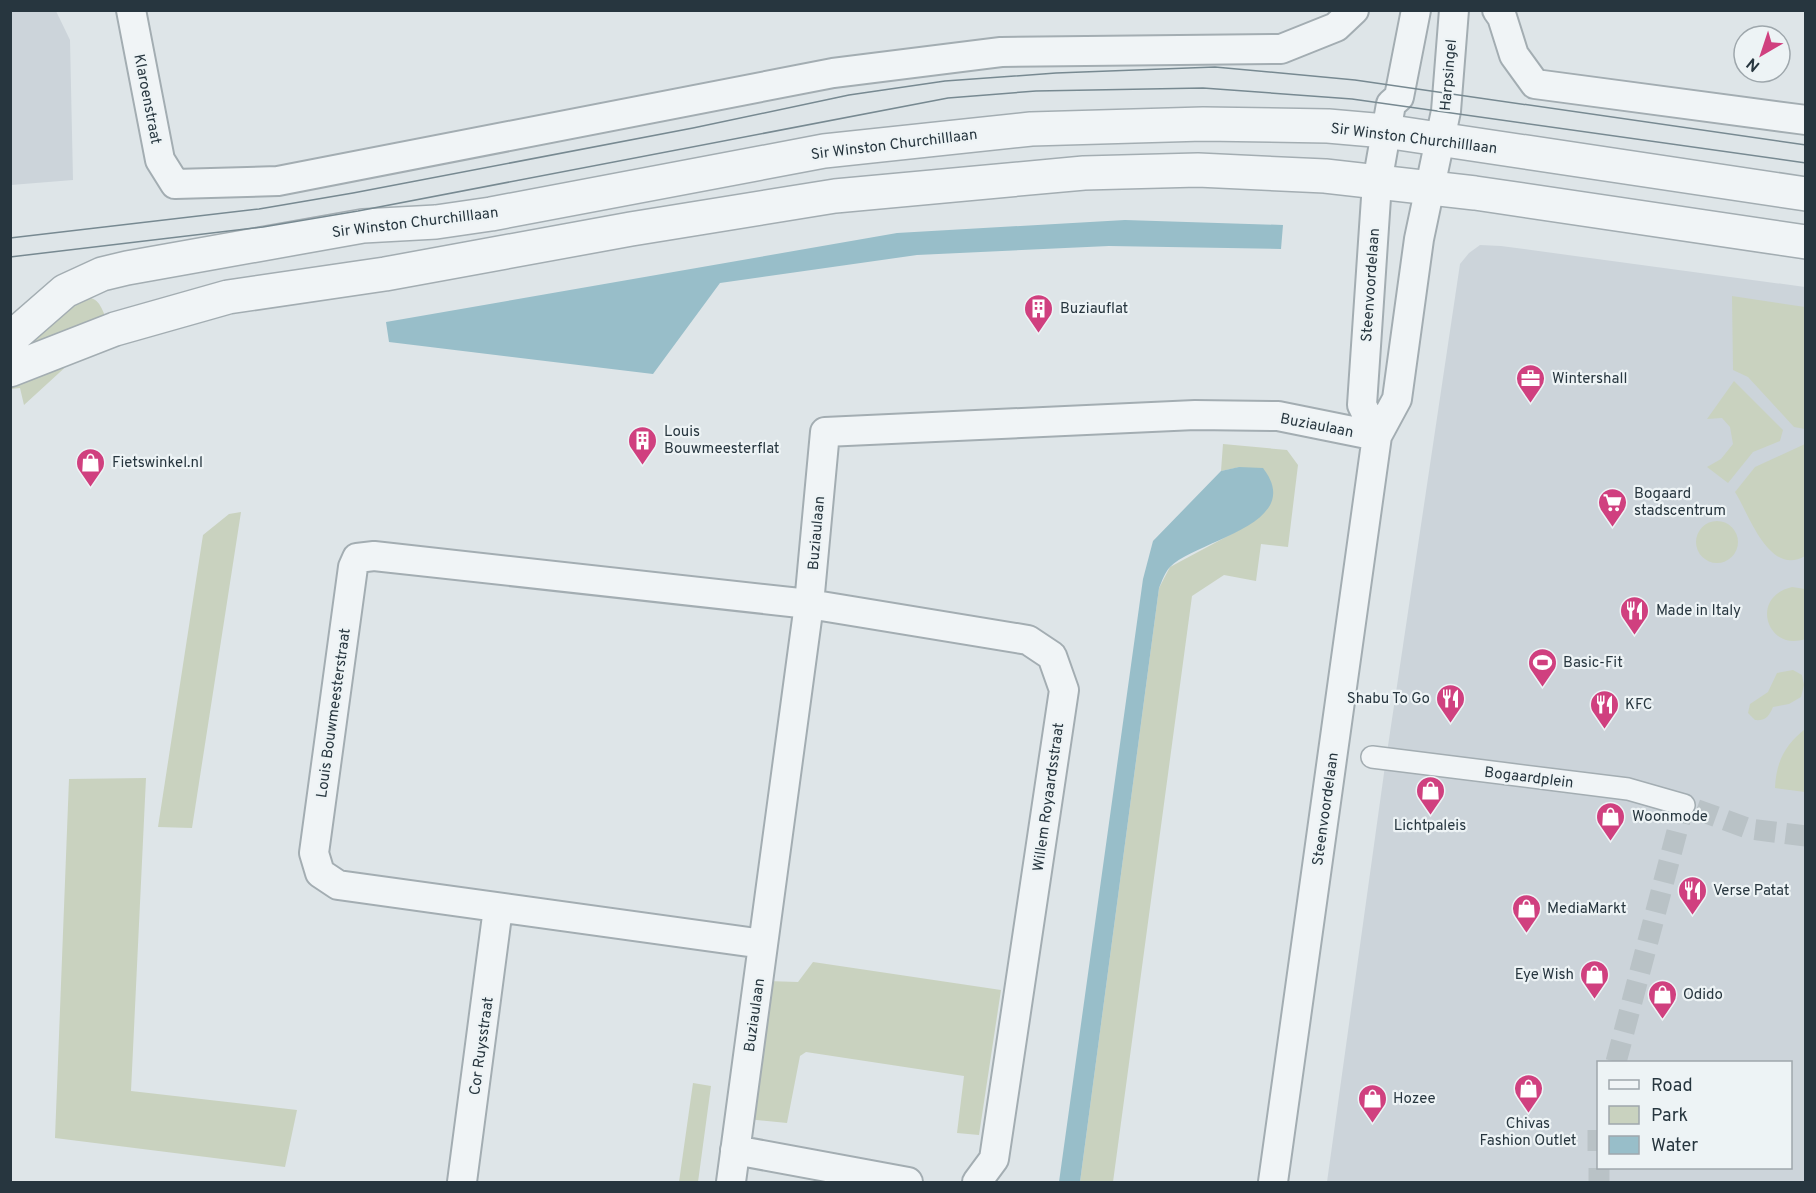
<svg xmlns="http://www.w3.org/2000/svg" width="1816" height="1193" font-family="Overpass,sans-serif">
	<rect width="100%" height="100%" fill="#dee5e8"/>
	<path fill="#ccd4da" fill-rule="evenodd" d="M11,10L56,11L70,40L73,180L11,185Z
		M1480,245L1501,246L1805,287V1182H1327L1385,766L1460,264L1469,253ZM1598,1062H1790V1168H1598Z"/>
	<path fill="#c9d2bf" d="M1732,296L1805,307V429L1794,427L1748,377L1733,370Z
		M85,297C102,298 101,311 109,323L11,353L77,301Z
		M71,362L24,405L20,388L11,389V380Z
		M1734,381L1783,430L1780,441L1753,452L1728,483L1707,467L1721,459L1733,444L1730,427L1722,418L1707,419Z
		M1223,444L1287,450L1298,465L1288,547L1261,544L1256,581L1224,575L1192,596L1113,1182H1080L1159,588L1170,567L1239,530L1240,467L1221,471Z
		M1805,444V556C1769,577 1749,514 1735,492L1755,467Z
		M241,512L192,828L158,827L203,535L229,514Z
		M1696 542a21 21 0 1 1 42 0a21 21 0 1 1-42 0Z
		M1792,587L1805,589V639C1767,652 1749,597 1792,587Z
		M1793,670L1802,675L1804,685L1801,697L1789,704L1773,707C1769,716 1766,721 1755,720L1748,713L1750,704L1768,692L1777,673Z
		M1805,729V792L1775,788C1776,762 1785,745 1805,729Z
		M146,778L131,1091L297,1110L285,1167L55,1138L69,779Z
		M813,962L1001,990L979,1135L957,1133L964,1076L806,1052L800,1056L787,1123L747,1119L767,981L798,982Z
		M693,1083L711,1086L698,1182H679Z"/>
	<path fill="#98bec9" d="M1125,220L1283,225L1281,249L1109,246L917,255L720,283L653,374L389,342L386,322L897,233Z
		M1239,467L1263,468C1307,525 1196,540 1170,567C1165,572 1162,581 1159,588L1080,1182H1059L1143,579L1153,541L1221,471Z"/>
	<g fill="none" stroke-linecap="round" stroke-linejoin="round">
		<path stroke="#b9c2c6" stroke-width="21" stroke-dasharray="21 10" stroke-linecap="butt" d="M1616,1062L1684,805L1750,829L1806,836
			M1598,1130V1154
			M1599,1168V1182"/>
		<defs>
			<path id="pedestrian" d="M1372,757L1628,789L1684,805"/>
			<path id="minor" d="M131,10L160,160L175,184L278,181L833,73L1001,52L1281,49L1336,27L1354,10
				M1497,10L1502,17L1514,55L1535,84L1806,120
				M1377,436L1362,405L1377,183L1391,104L1399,97L1416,10
				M763,944L338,885L320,873L314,853L353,567L357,558L374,556L809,604L1028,640L1052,656L1064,690L994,1159L977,1182
				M735,1150L908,1182
				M462,1182L498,908
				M731,1182L809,604L825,432L1195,415L1278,416L1377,436
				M1273,1182L1377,436L1397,399L1419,239L1446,111L1454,10"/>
			<path id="tertiary" d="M10,339L65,291L102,274L127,268L363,226L436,222L491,214L824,151L1031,129L1203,124L1328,126L1385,131L1806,194
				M10,370L115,329L228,297L385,274L631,229L835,196L1084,173L1198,170L1325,176L1475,193L1806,242"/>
		</defs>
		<use href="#pedestrian" stroke="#a3adb2" stroke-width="24"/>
		<use href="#minor" stroke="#a3adb2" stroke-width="32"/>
		<use href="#tertiary" stroke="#a3adb2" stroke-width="36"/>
		<use href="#pedestrian" stroke="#f0f4f6" stroke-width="21"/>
		<use href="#minor" stroke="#f0f4f6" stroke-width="28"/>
		<use href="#tertiary" stroke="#f0f4f6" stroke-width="33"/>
		<path stroke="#778991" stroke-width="1.5" d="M10,238L259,209L353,193L693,128L849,95L945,81L1056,73L1215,67L1355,80L1806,145
			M10,257L263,227L358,211L948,98L1036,91L1203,88L1352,99L1806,163"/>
	</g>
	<defs>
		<symbol id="building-pin" viewBox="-11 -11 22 30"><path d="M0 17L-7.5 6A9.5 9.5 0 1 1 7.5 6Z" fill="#d0407f" stroke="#edf3f5"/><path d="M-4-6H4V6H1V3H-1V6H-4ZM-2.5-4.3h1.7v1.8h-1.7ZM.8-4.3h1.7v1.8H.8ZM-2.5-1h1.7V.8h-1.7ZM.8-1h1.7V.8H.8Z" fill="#fff"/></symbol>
		<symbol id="office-pin" viewBox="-11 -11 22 30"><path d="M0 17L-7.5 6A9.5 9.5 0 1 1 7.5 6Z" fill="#d0407f" stroke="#edf3f5"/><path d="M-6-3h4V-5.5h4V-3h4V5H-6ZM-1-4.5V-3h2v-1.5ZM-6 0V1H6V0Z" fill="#fff"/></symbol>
		<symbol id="shop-pin" viewBox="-11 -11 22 30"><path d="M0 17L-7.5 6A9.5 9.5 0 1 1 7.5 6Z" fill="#d0407f" stroke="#edf3f5"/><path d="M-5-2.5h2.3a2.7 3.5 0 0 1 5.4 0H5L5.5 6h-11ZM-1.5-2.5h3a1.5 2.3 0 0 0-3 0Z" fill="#fff"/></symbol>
		<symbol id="supermarket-pin" viewBox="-11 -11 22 30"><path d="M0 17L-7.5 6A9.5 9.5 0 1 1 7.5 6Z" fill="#d0407f" stroke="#edf3f5"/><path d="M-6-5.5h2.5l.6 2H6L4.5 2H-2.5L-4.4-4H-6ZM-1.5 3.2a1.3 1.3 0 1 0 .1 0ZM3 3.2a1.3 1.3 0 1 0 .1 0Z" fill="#fff"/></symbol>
		<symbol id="restaurant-pin" viewBox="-11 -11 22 30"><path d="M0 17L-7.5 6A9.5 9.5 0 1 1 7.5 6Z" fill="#d0407f" stroke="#edf3f5"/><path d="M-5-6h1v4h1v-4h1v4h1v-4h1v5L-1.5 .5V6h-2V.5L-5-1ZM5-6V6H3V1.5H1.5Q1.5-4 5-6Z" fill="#fff"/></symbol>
		<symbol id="stadium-pin" viewBox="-11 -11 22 30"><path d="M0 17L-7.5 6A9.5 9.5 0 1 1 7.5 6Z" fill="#d0407f" stroke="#edf3f5"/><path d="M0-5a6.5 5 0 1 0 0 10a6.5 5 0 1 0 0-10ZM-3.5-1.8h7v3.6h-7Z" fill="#fff"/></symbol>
	</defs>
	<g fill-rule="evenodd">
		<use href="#building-pin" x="1022" y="292" width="33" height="45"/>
		<use href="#office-pin" x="1514" y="362" width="33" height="45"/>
		<use href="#building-pin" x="626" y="424" width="33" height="45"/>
		<use href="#shop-pin" x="74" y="446" width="33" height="45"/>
		<use href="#supermarket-pin" x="1596" y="486" width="33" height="45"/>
		<use href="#restaurant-pin" x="1618" y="594" width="33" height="45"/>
		<use href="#stadium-pin" x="1526" y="646" width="33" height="45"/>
		<use href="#restaurant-pin" x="1434" y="682" width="33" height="45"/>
		<use href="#restaurant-pin" x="1588" y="688" width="33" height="45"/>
		<use href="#shop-pin" x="1414" y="774" width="33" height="45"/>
		<use href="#shop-pin" x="1594" y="800" width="33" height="45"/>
		<use href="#restaurant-pin" x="1676" y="874" width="33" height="45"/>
		<use href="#shop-pin" x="1510" y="892" width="33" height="45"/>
		<use href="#shop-pin" x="1578" y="958" width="33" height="45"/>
		<use href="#shop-pin" x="1646" y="978" width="33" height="45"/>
		<use href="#shop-pin" x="1512" y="1072" width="33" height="45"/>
		<use href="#shop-pin" x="1356" y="1082" width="33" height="45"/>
	</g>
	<g text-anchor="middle" stroke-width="4.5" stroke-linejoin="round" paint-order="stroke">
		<g font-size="15" fill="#27363f" stroke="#edf3f5">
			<text transform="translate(1448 75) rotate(-85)" y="5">Harpsingel</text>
			<text transform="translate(148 99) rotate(79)" y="5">Klaroenstraat</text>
			<text transform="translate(1414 138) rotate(7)" y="5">Sir Winston Churchilllaan</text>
			<text transform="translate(894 144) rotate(-7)" y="5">Sir Winston Churchilllaan</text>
			<text transform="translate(415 222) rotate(-7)" y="5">Sir Winston Churchilllaan</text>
			<text transform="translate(1370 285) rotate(-86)" y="5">Steenvoordelaan</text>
			<text transform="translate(1317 425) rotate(11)" y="5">Buziaulaan</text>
			<text transform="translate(816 533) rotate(-85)" y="5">Buziaulaan</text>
			<text transform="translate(333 713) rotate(-82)" y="5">Louis Bouwmeesterstraat</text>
			<text transform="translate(1529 777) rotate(7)" y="5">Bogaardplein</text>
			<text transform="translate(1048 797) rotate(-82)" y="5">Willem Royaardsstraat</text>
			<text transform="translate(1325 809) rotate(-82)" y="5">Steenvoordelaan</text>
			<text transform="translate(754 1015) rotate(-82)" y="5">Buziaulaan</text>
			<text transform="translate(481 1046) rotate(-82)" y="5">Cor Ruysstraat</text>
		</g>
		<g font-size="15" fill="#27363f" stroke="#edf3f5" text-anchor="start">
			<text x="1060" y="313">Buziauflat</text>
			<text x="1552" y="383">Wintershall</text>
			<text x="664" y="436">Louis<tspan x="664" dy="17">Bouwmeesterflat</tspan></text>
			<text x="112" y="467">Fietswinkel.nl</text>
			<text x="1634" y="498">Bogaard<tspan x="1634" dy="17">stadscentrum</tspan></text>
			<text x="1656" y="615">Made in Italy</text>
			<text x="1563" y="667">Basic-Fit</text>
			<text x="1430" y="703" text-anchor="end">Shabu To Go</text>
			<text x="1625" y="709">KFC</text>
			<text x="1632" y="821">Woonmode</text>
			<text x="1430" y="830" text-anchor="middle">Lichtpaleis</text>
			<text x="1713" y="895">Verse Patat</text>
			<text x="1547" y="913">MediaMarkt</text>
			<text x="1574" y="979" text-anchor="end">Eye Wish</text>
			<text x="1683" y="999">Odido</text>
			<text x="1393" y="1103">Hozee</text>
			<text x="1528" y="1128" text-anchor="middle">Chivas<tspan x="1528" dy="17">Fashion Outlet</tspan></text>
		</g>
	</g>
	<rect width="1816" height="1193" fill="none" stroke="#27363f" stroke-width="24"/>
	<rect x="1597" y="1061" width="195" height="108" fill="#edf3f5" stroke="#9ea7ac" stroke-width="1.5"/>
	<rect x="1609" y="1080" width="30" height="9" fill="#f0f4f6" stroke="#9ea7ac" stroke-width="1.5"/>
	<text x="1651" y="1091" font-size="18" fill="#27363f">Road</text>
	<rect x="1609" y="1106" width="30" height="18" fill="#c9d2bf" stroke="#9ea7ac" stroke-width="1.5"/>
	<text x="1651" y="1121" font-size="18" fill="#27363f">Park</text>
	<rect x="1609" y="1136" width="30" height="18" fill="#98bec9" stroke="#9ea7ac" stroke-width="1.5"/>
	<text x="1651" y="1151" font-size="18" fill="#27363f">Water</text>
	<g transform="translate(1762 54) rotate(219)"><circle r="28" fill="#edf3f5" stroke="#9ea7ac" stroke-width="1.5"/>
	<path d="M0-4.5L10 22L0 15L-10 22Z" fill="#d0407f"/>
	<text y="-9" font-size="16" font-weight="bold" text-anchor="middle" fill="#27363f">N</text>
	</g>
</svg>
